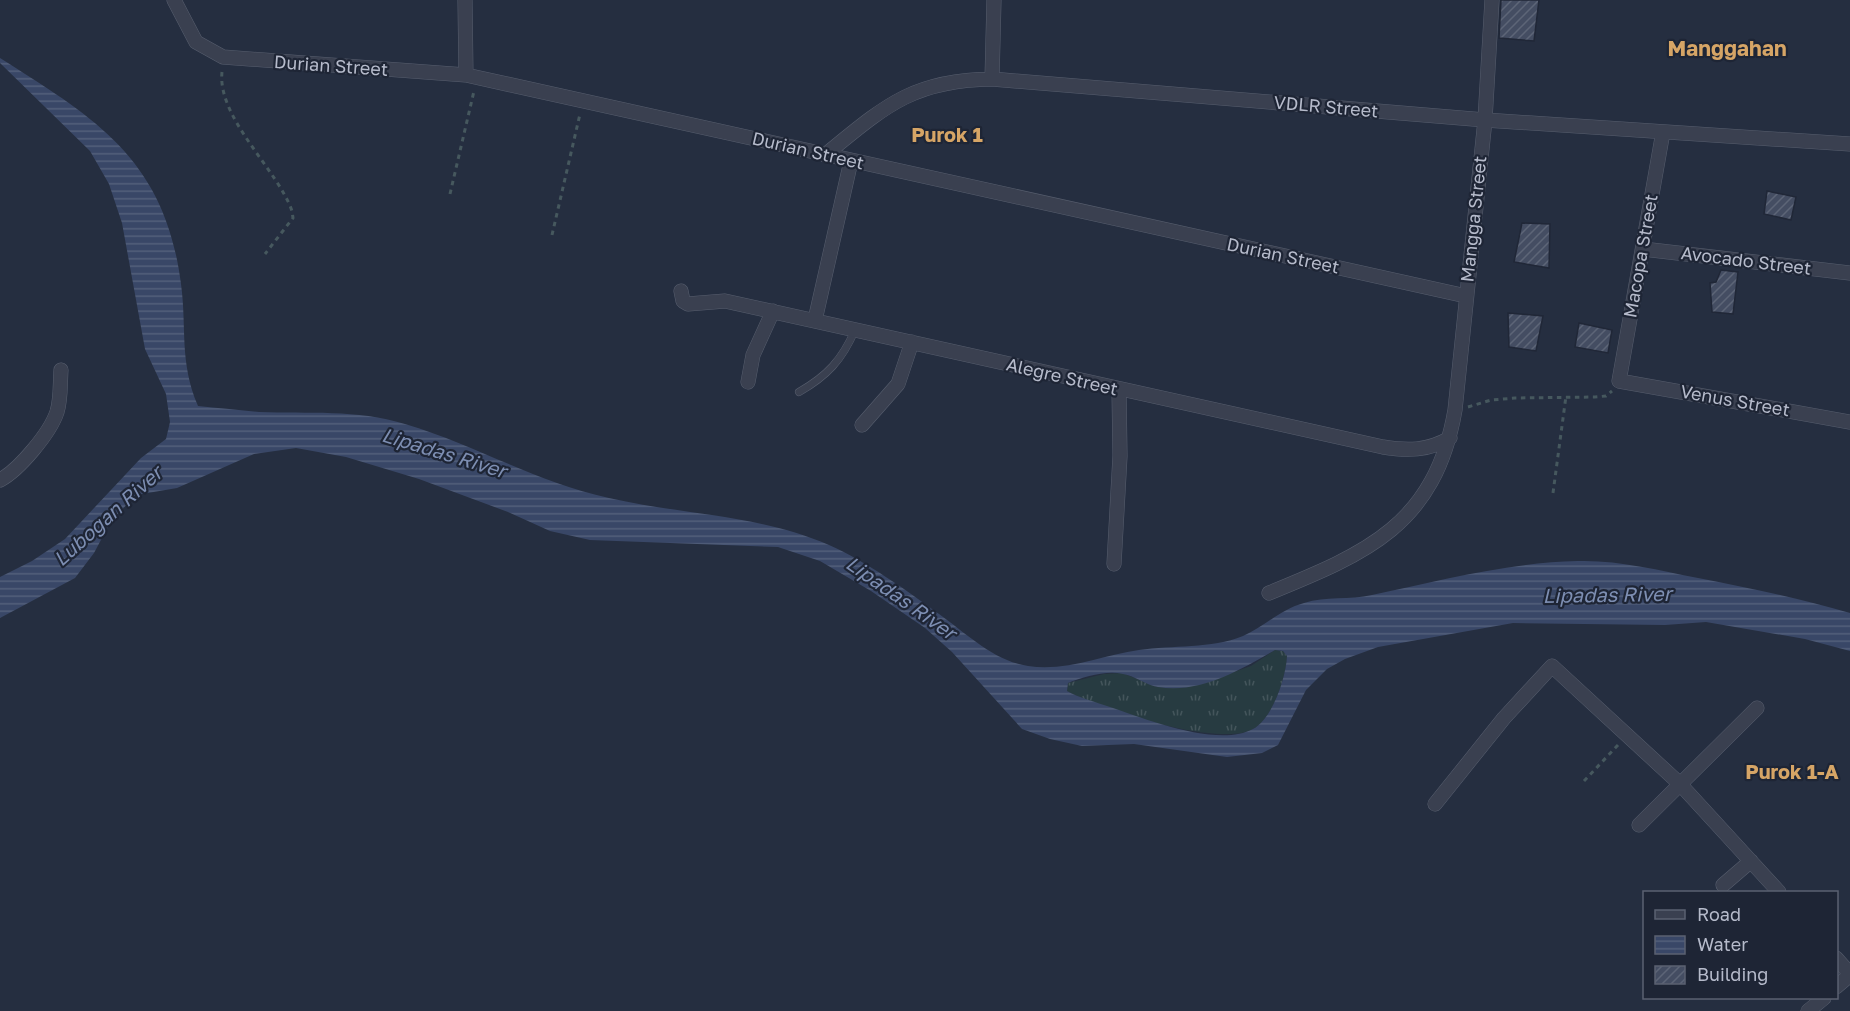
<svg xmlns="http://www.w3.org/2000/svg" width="1850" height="1011" font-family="'Golos Text',sans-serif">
	<defs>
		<pattern id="grass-tufts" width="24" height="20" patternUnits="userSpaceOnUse" patternTransform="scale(1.5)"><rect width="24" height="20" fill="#273b41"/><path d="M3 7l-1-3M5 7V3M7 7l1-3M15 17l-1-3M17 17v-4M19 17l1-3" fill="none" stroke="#44555b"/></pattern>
		<pattern id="water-rules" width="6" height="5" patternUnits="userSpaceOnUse" patternTransform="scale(1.5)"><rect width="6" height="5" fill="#394767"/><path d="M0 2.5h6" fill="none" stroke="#53607b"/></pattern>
		<pattern id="building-hatch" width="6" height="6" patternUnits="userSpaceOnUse" patternTransform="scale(1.5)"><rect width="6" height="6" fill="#444d62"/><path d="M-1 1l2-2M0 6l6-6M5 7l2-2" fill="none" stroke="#5d6577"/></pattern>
	</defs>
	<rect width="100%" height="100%" fill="#252e40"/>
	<path fill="url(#grass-tufts)" d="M1275,650L1283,651L1287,656C1286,677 1273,718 1253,729C1219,748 1100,709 1067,691L1068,683L1104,674L1122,673L1157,687L1234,672L1251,666Z"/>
	<path fill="url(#water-rules)" fill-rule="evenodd" d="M0,58C98,120 165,160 181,284C187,329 179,361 198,406C218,408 238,410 259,412C308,414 356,409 405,424C476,445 535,482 609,498C682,515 758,514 829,545C867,562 906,590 939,614C967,634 994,661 1028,666C1066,672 1103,655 1139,650C1173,645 1211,649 1243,636C1264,627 1281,609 1304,603C1326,596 1350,600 1372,595C1437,581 1512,562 1578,561C1618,560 1658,570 1698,578C1749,588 1800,598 1850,613V651L1805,639L1706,622L1665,625L1513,623L1378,647L1345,659L1327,669L1306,690L1278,745L1262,753L1227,757L1134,744L1082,746L1050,739L1022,729L952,652L925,628L871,591L820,561L778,547L590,540L550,531L508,512L419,479L346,457L296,448L254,454L177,488L136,495L111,521L94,553L75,578L0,618V577L32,561L65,539L141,458L166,439L170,422L166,394L145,349L122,223L109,184L90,151L0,63ZM1275,650L1283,651L1287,656C1286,677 1273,718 1253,729C1218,748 1145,719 1110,707C1096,702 1079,698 1067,691L1068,683C1084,677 1106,670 1123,674C1135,676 1146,685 1158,687C1200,694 1240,670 1275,650Z"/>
	<path fill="url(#building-hatch)" stroke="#202737" stroke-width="1.5" d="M1501,0H1539L1534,41L1499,38Z
		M1767,191L1796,197L1791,220L1764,214Z
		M1522,223L1550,224L1549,268L1514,262Z
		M1721,270L1738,272L1733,314L1712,312L1710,283L1716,282Z
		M1508,313L1543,316L1536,351L1509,347Z
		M1579,323L1612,330L1608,353L1575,347Z"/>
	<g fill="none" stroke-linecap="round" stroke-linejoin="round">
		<defs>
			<path id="lane" d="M799,392C827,376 842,360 855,330"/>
			<path id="street" d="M174,0L196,42L223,57L466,75L1466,296
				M465,0L466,75
				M992,79L994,0
				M1663,132L1619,381L1850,422
				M825,155C884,107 912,80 992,79L1485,120L1850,144
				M1643,249L1850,273
				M681,291L683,301L688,304L725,301L1383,447C1407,451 1428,451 1450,438
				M815,320L851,161
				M748,382L753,355L773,311
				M862,425L898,384L912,342
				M0,480C19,470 50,433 57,412C61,399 60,384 61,370
				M1114,564L1120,456L1119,390
				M1269,593C1367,553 1435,525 1455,410L1485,120L1492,0
				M1435,804L1504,718L1552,666L1680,784L1779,892
				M1639,825L1757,708
				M1723,885L1751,861
				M1836,958L1850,974
				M1836,987L1850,975
				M1808,1011L1824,998"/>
		</defs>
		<use href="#lane" stroke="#575e6e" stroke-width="8"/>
		<use href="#street" stroke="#575e6e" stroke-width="15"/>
		<path stroke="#46585e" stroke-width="3" stroke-dasharray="4.5 4.5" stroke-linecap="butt" d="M222,72C217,118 278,170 292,211L293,218L265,254
			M450,194L474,91
			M552,235L580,114
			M1468,407L1491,400L1515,398L1595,397L1606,396L1612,391
			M1553,493L1566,396
			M1584,781L1618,745"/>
		<use href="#lane" stroke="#3a4050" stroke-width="7"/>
		<use href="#street" stroke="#3a4050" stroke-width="14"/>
	</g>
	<g text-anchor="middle" stroke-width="4.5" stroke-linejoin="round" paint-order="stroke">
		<g font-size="18" fill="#b6bbcb" stroke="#1e2535">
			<text transform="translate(331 66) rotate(4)" y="6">Durian Street</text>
			<text transform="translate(1326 107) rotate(5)" y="6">VDLR Street</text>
			<text transform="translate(808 151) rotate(13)" y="6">Durian Street</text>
			<text transform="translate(1474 219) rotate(-84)" y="6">Mangga Street</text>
			<text transform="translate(1283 256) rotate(12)" y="6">Durian Street</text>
			<text transform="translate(1641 256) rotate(-80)" y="6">Macopa Street</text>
			<text transform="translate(1746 261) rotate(7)" y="6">Avocado Street</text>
			<text transform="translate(1062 377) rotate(13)" y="6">Alegre Street</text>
			<text transform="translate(1735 401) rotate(10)" y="6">Venus Street</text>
		</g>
		<g font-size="20" font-weight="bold" fill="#d6a566" stroke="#1e2535">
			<text x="947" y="142">Purok 1</text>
			<text x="1792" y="779">Purok 1-A</text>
		</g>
		<g font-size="20" font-style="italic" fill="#7d8eb2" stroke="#1e2535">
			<text transform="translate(444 453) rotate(17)" y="7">Lipadas River</text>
			<text transform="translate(108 516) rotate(-42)" y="7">Lubogan River</text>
			<text transform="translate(1607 595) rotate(-1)" y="7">Lipadas River</text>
			<text transform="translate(901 598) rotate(35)" y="7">Lipadas River</text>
		</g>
		<g font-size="21" font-weight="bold" fill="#d6a566" stroke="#1e2535">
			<text x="1727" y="56">Manggahan</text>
		</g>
	</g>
	<rect x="1643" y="891" width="195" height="108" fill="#1e2535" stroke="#5b6171" stroke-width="1.5"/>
	<rect x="1655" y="910" width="30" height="9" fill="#3a4050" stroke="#5b6171" stroke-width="1.5"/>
	<text x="1697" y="921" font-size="18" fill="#b6bbcb">Road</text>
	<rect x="1655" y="936" width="30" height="18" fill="url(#water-rules)" stroke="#5b6171" stroke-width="1.5"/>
	<text x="1697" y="951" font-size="18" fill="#b6bbcb">Water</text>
	<rect x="1655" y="966" width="30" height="18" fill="url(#building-hatch)" stroke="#5b6171" stroke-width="1.5"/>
	<text x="1697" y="981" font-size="18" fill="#b6bbcb">Building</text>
</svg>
